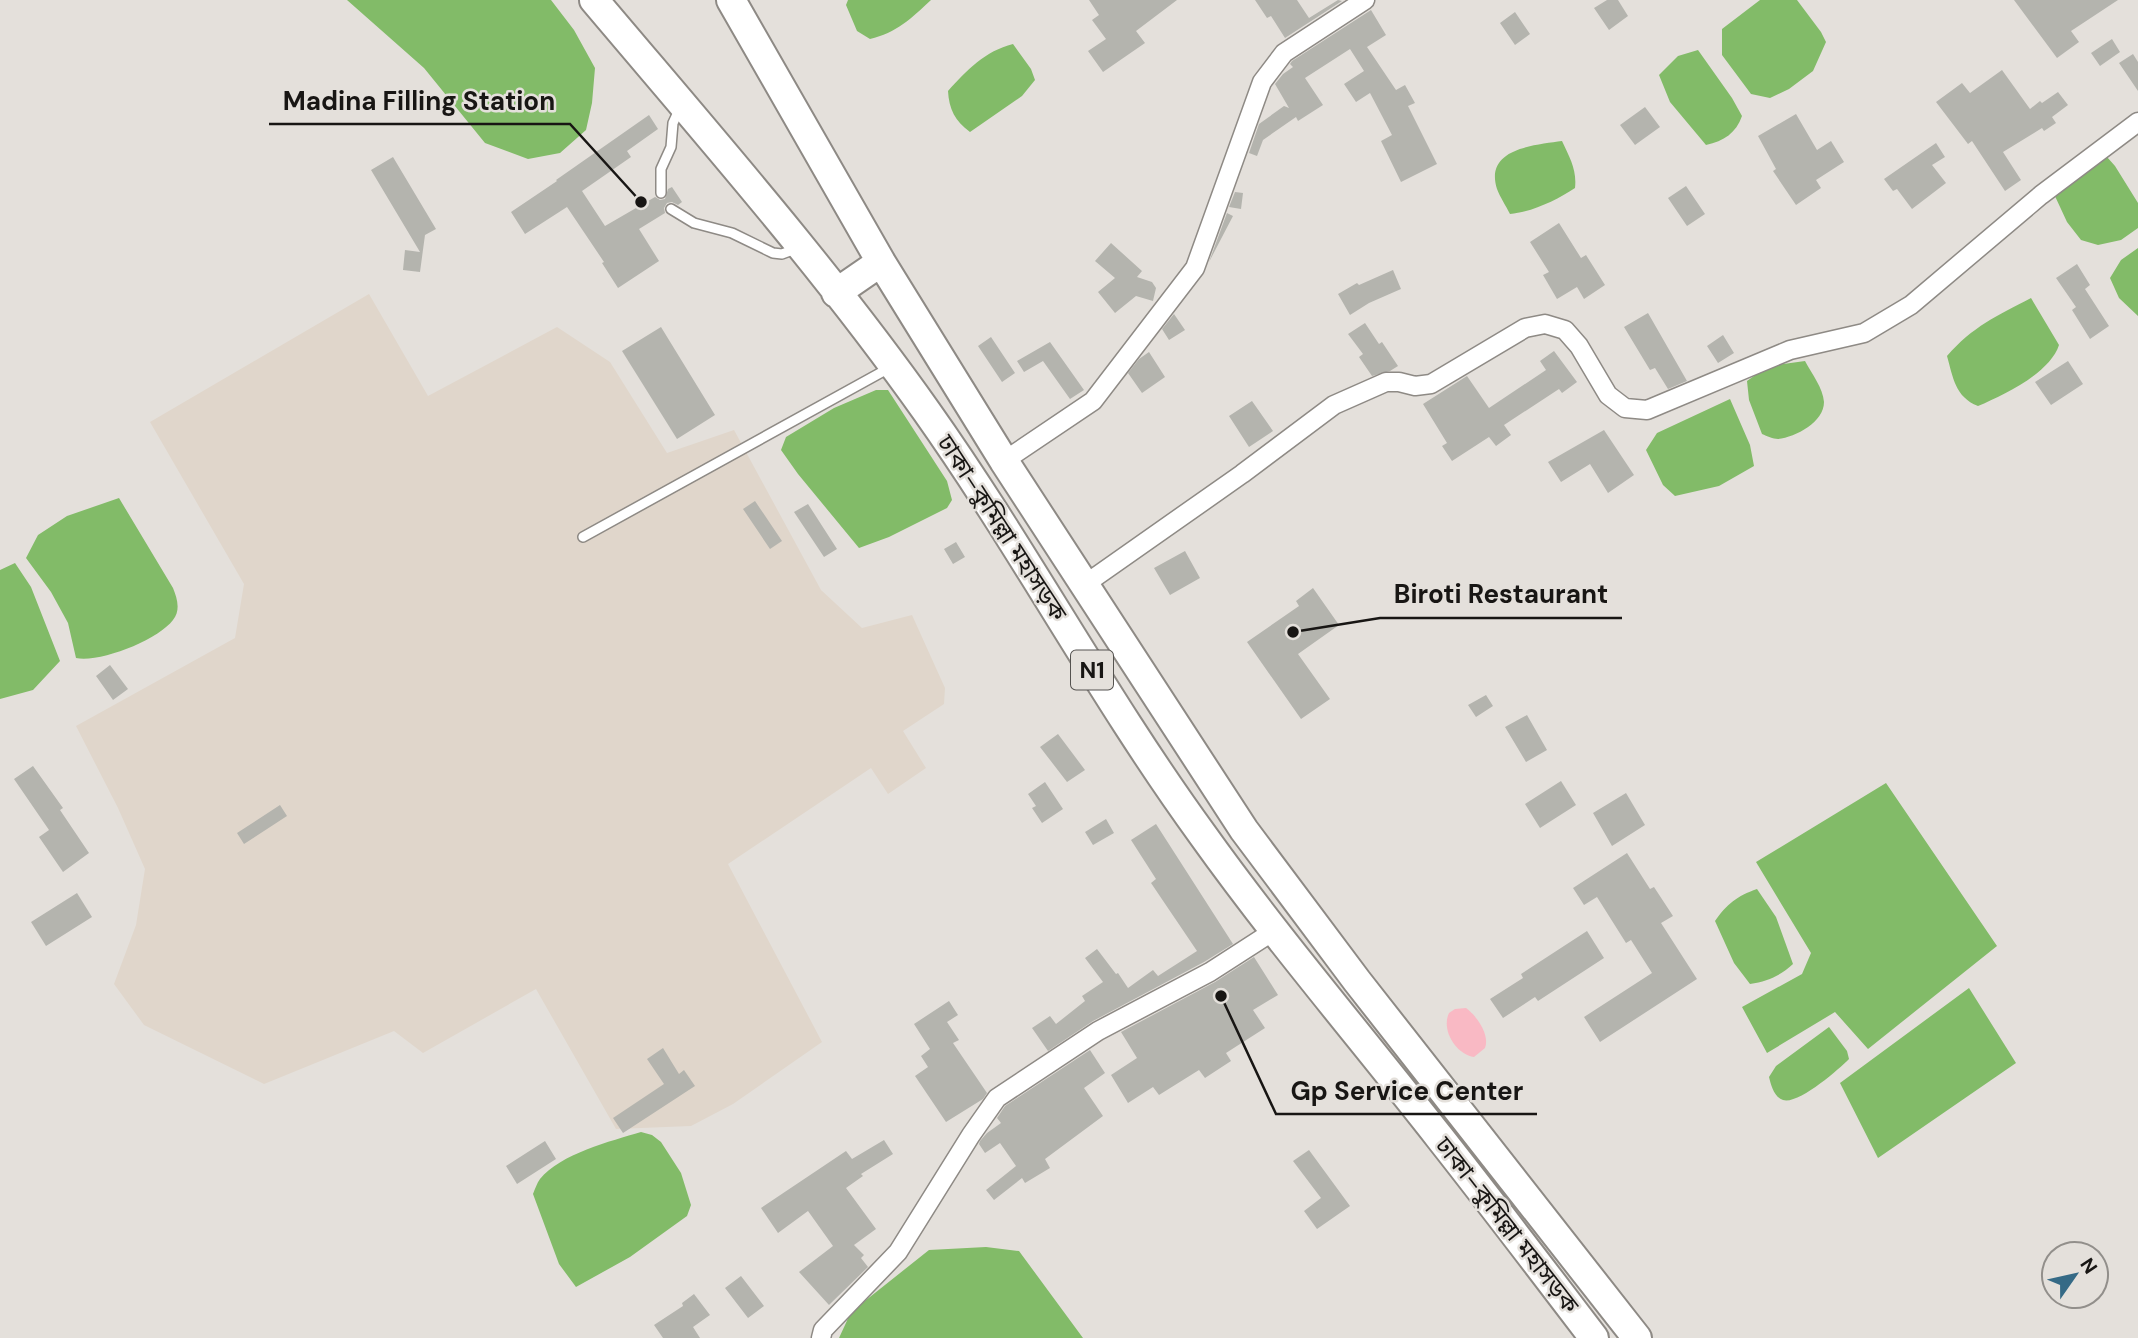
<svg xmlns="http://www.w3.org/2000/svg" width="2138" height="1338" font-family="'DM Sans','Noto Sans Bengali',sans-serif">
	<rect width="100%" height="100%" fill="#e4e0db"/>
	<path fill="#e0d6cb" d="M369,294L428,396L557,327L610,362L667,453L734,430L821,590L862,628L912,615L945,688L944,704L903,731L926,768L888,794L871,768L728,864L822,1042L733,1104L691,1126L616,1129L536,989L423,1053L394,1031L264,1084L144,1025L114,984L136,925L145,869L118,808L76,726L235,638L244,584L150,422Z"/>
	<path fill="#f9b9c4" d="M1466,1008C1477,1016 1490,1035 1485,1048L1474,1057C1455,1054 1441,1029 1449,1013L1455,1009Z"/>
	<path fill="#82bb68" d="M347,0H551L574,30L595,68L592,103L586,130L560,153L528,159L485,143L424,68Z
		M848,0H931C912,18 896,33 870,39L857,31L846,5Z
		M1760,0H1797L1821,32L1826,42L1813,71L1789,89L1770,98L1751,94L1722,55V29Z
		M1013,44L1031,69L1035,80L1022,96L970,132C955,121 949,109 948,91C967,70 985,51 1013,44Z
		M1698,50L1732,98L1742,116C1736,133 1724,141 1706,145L1670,102L1659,75L1678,56Z
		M1562,141C1570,158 1577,170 1575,188C1557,200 1532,212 1510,214C1506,206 1500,197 1497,189C1484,148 1535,145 1562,141Z
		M2107,157L2115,166L2138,203V228L2121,240L2098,245L2081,240L2067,222L2054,194L2091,165Z
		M2138,248V316L2119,298L2110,278L2121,260Z
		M2031,298L2059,345C2050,373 2004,395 1978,406C1955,397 1953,377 1947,356C1972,327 1998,315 2031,298Z
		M1805,361C1812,374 1823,388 1824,402C1824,422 1796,437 1778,439C1773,439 1767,436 1762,434L1749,400L1747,381L1768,366Z
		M876,390H888L947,481L952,500L947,508L889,537L859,548L798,474L781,450L786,437L834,408Z
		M1730,399L1750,445L1754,466L1719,486L1675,496L1663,485L1646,450L1657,433Z
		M119,498L173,588C177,598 181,610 173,620C158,640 100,663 76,658L68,623L51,592L26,558L38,535L67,516Z
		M15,563L31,587L60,661L33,690L0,699V570Z
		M1886,783L1997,946L1868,1049L1835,1012L1767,1053L1742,1007L1802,974L1811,953L1756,862Z
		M1757,889L1776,917L1793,964C1780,976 1768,981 1750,984L1734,963L1715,921C1727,904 1737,896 1757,889Z
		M1969,988L2016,1063L1878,1158L1840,1083Z
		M1829,1027L1847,1051L1849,1059C1838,1070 1798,1105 1783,1100C1774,1097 1771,1085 1769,1077L1776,1066Z
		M641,1132L652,1135L661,1142L681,1173L691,1205L687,1216L630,1257L576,1287L559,1264L533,1194C535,1189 537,1183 540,1179C560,1154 611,1141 641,1132Z
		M986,1247L1019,1251L1083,1338H839L851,1312L929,1250Z"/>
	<path fill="#b4b4ae" d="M1089,0H1177L1136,31L1145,43L1103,72L1088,51L1106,39L1092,20L1099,15Z
		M1255,0H1297L1309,18L1338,0L1342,1L1285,38L1271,16L1267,18Z
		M1607,0H1618L1628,16L1609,30L1594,8Z
		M2014,0H2118L2071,31L2079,42L2057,58Z
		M1371,10L1386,35L1367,47L1396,90L1405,85L1415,103L1408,106L1437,164L1401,182L1381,141L1392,135L1370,93L1356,102L1344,84L1364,71L1350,49L1305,78L1323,105L1298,121L1296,117L1263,140L1257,156L1249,153L1259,124L1284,106L1289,108L1275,84L1283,74L1293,67L1290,64L1292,61Z
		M1515,12L1530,34L1515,45L1500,23Z
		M2112,39L2120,52L2100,66L2091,53Z
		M2133,54L2138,62V91L2119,63Z
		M2002,70L2030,109L2040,101L2042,103L2058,92L2068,105L2052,117L2056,123L2044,131L2042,128L2003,152L2021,180L2005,191L1972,141L1968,144L1936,102L1962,83L1970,93Z
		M1645,107L1660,127L1635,145L1620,125Z
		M1796,114L1817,150L1831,141L1844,162L1816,180L1821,188L1796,205L1773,171L1776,169L1758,136Z
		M649,115L658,129L627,151L631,157L582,191L605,226L655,197L660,200L665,199L668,189L672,187L682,202L678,205L672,202L667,203L664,208L665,213L639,229L659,261L618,288L602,263L604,262L567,207L525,234L511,212L557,181L556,180Z
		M1936,143L1945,157L1932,165L1946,183L1912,209L1897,189L1893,191L1884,179Z
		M393,157L436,229L425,235L420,272L403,270L405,250L420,252L371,170Z
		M1686,186L1705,214L1687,226L1668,198Z
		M1235,192L1243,193L1241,209L1229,207Z
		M1227,213L1233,216L1209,262Z
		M1559,223L1581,258L1586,255L1605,285L1584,299L1577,287L1557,299L1543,275L1549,272L1530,242Z
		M1111,243L1142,271L1137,277L1152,282L1156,288L1153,301L1136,296L1115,313L1098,292L1115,278L1095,261Z
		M2077,264L2090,285L2085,289L2109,326L2090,339L2072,310L2076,307L2056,278Z
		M1393,270L1401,289L1369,303L1350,315L1338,294L1357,283L1359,285Z
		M1648,313L1687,381L1668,389L1655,368L1650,370L1624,327Z
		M1174,314L1185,330L1169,340L1162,329Z
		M1365,323L1379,344L1382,342L1398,366L1390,371L1372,376L1359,357L1363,354L1348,334Z
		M661,327L715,415L677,439L622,351Z
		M1723,335L1734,353L1718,363L1707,346Z
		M991,337L1015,373L1002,382L978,346Z
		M1050,342L1084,390L1070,399L1043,361L1024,372L1017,361Z
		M1554,351L1577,382L1562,393L1559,389L1504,425L1511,435L1496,446L1489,437L1452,461L1442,446L1447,443L1423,404L1467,376L1489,408L1546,370L1540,361Z
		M1149,352L1165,377L1142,393L1128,373L1139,359Z
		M2068,361L2083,384L2051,405L2035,382Z
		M1252,401L1273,431L1249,447L1229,416Z
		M1604,430L1634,475L1608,493L1590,464L1561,482L1548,462Z
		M755,501L782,541L770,549L743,509Z
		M808,504L837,549L824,557L794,512Z
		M956,542L965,557L953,564L944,549Z
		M1185,551L1200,578L1170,595L1154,568Z
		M1313,588L1339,625L1298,654L1330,699L1301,719L1247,642L1299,606L1296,601Z
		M110,665L128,689L113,700L96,676Z
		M1486,695L1493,706L1476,717L1468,705Z
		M1527,715L1547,750L1526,762L1505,727Z
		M1058,734L1085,770L1067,782L1040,747Z
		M33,766L63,808L60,810L89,853L63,872L39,837L49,830L14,779Z
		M1561,781L1576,805L1540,828L1525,804Z
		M1045,782L1063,809L1042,823L1032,808L1036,806L1028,794Z
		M1626,793L1645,825L1612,846L1593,813Z
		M280,805L287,816L244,844L237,833Z
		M1106,819L1114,833L1093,845L1085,832Z
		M1156,824L1233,944L1204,962L1093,1021L1048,1051L1032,1028L1050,1016L1056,1024L1085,1001L1082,996L1103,982L1085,958L1097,949L1116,974L1118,973L1128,988L1153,970L1158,976L1197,951L1151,883L1156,879L1131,840Z
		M1627,853L1650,889L1654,887L1673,916L1661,923L1697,979L1600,1042L1584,1017L1652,973L1631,940L1626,943L1597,897L1584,905L1573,888Z
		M77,893L92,917L46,946L31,922Z
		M1587,931L1604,958L1538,1001L1535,997L1503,1018L1490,999L1523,978L1521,974Z
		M1254,957L1278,995L1253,1010L1265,1028L1226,1053L1231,1061L1205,1078L1199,1070L1159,1095L1153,1087L1128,1103L1111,1075L1137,1058L1121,1032L1215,982Z
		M949,1001L958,1015L947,1022L959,1040L953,1043L987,1093L983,1099L946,1122L915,1076L928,1067L921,1056L930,1049L914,1024Z
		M663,1048L679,1074L684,1070L695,1086L623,1133L613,1118L664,1084L647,1059Z
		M1090,1050L1105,1073L1084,1088L1103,1116L1045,1159L1050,1168L1025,1183L1022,1178L994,1200L986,1190L1016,1166L1000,1143L985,1153L979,1144L980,1141L987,1133L1001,1123L997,1118L1005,1106Z
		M884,1140L893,1154L861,1174L863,1176L846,1188L876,1229L854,1245L864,1255L861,1258L868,1267L829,1305L799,1272L833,1246L808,1211L778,1233L761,1208L846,1151L852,1159Z
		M545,1141L556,1159L517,1184L506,1166Z
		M1309,1150L1350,1206L1317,1229L1304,1211L1321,1198L1293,1161Z
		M741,1276L764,1306L748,1318L725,1288Z
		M694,1294L710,1315L693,1327L700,1338H663L654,1325L683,1306L682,1303Z"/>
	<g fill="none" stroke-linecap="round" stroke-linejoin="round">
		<defs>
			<path id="service" d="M661,193V169L671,147L673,123L680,108
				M671,209L694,223L732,233L773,253L782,254L798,248
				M583,537L891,367"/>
			<path id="minor" d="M1004,461L1093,401L1195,268L1262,82L1284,53L1365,0
				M1084,585L1242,474L1334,405L1386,382H1399L1415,386L1431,384L1525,328L1545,324L1565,330L1579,346L1608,395L1625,408L1647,410L1790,350L1864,333L1911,305L2041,195L2138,122
				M821,1338L823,1330L898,1252L971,1135L997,1098L1098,1031L1210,972L1275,930"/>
			<path id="trunk" d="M594,0C708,135 825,268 927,412C1024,549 1103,698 1202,834C1277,939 1361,1037 1440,1138C1492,1204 1543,1271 1594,1338
				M731,0L881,262L1004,461L1244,830L1357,981L1637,1338
				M836,293L881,262"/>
		</defs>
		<use href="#service" stroke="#8e8a85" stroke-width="12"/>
		<use href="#minor" stroke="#8e8a85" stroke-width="21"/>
		<use href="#trunk" stroke="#8e8a85" stroke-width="32"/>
		<use href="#service" stroke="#fff" stroke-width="9"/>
		<use href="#minor" stroke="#fff" stroke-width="18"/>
		<use href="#trunk" stroke="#fff" stroke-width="28"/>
	</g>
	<g text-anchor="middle" stroke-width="5" stroke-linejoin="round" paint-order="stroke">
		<rect fill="#e4e0db" stroke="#555350" stroke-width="2" x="1071" y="650.5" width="42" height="39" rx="5"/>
		<g font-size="23" font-weight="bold" fill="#181614">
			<text x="1092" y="678">N1</text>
		</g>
		<g font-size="24" fill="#181614" stroke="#e4e0db">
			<text transform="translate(1002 528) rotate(57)" y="8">ঢাকা–কুমিল্লা মহাসড়ক</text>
			<text transform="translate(1507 1225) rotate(52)" y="8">ঢাকা–কুমিল্লা মহাসড়ক</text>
		</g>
	</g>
	<path fill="none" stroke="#181614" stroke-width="2.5" d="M641 202L570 124H269M1293 632L1380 618H1622M1221 996L1276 1114H1537"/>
	<g fill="#181614" stroke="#e4e0db" stroke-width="2.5">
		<circle cx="641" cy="202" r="7"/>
		<circle cx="1293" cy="632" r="7"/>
		<circle cx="1221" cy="996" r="7"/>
	</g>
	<g font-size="26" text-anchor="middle" font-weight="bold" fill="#181614" stroke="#e4e0db" stroke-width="5" stroke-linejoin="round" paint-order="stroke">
		<text x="419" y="110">Madina Filling Station</text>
		<text x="1501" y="603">Biroti Restaurant</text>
		<text x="1407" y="1100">Gp Service Center</text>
	</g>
	<g transform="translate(2075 1275) rotate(56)"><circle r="33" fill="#e4e0db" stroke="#928f8b" stroke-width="2"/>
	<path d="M0-5L12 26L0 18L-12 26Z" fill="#356a86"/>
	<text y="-10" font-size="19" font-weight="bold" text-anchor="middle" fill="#181614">N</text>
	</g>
</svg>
